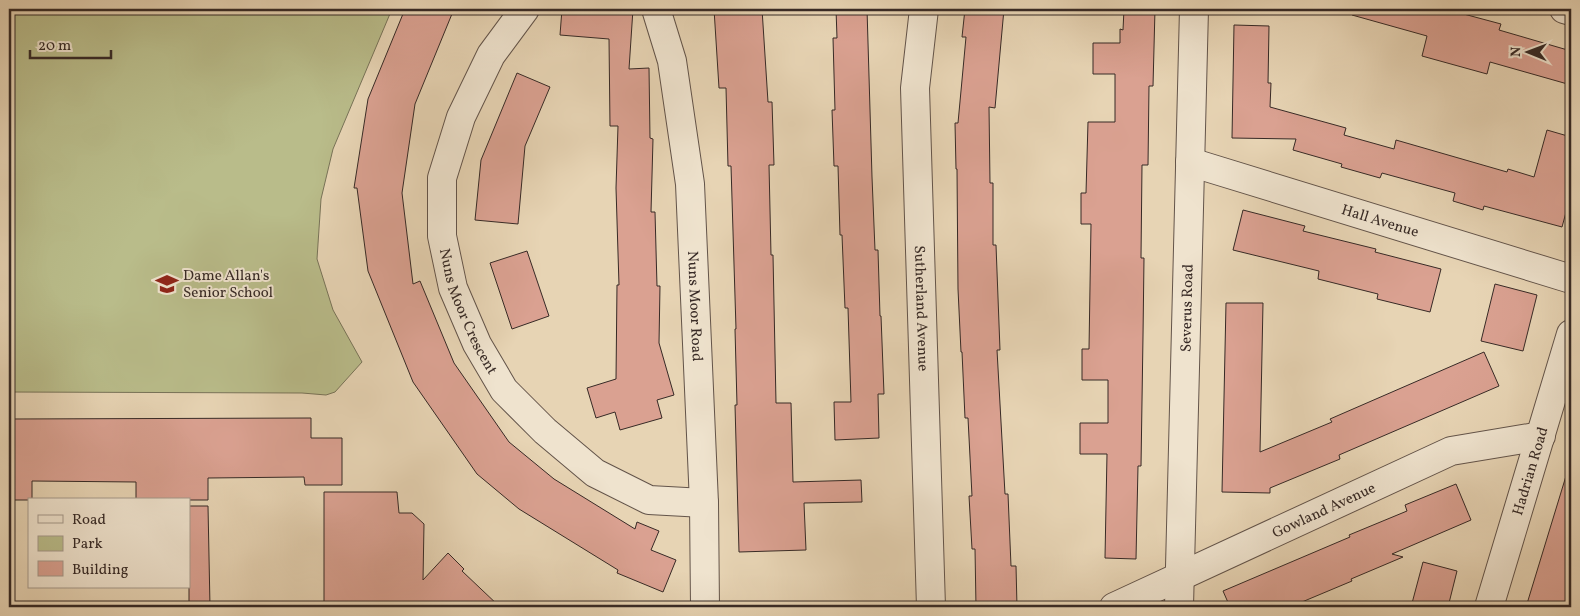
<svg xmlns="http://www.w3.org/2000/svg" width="1580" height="616" font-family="Vollkorn,serif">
	<rect width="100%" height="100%" fill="#e7d4b4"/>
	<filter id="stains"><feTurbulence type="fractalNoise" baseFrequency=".004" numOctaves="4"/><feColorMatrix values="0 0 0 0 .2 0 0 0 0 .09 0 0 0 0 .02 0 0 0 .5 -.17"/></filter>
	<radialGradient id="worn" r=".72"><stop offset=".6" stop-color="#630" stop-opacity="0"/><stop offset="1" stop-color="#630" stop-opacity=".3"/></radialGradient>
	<path fill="#b9bc8a" stroke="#787358" d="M9,9H392L333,149L321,199L317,259L333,310L362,362L335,392L326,395L302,393L9,392Z"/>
	<path fill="#daa191" stroke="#372a26" d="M405,9H454L415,104L402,193L413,284L420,281L454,363L509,442L554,479L635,529L637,522L659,531L651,550L676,560L663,592L617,573L618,570L519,509L477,474L413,382L368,271L357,188H354L368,99Z
		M562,9H633L629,69L649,68L650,138L653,139L651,212H655L657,286H660L659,343L674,395L657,400L662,418L620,430L615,412L596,418L587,388L616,379L617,285H619L616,188L618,126H610L609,39L560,35Z
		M714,9H762L768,102H772L774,165H769L771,255H773L776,403H791L793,482L861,480L862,502L804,503L806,550L739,552L735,405H737L735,329H736L731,166H728L726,88H719Z
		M836,9H867L872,177L875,250H878L880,316H881L884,394H878L879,438L835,440L834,402H851L848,308H845L842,235H840L838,166H834L832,110H835L833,38H837Z
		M965,9H1004L995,108L989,107L990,183H993V245H996L1000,350H997L1005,494H1008L1011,566H1016L1017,607H976L975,549H972L969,496H972L968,418H965L962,352H961L958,289L957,169H956L955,123H958L966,37H962Z
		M1124,9H1155L1153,86H1149L1148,165H1142L1141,258H1144L1143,336L1141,466H1138L1136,559L1105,558L1107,454H1080V423H1108V380H1082V349H1089L1091,224H1081V193H1086L1088,122H1115V74H1093V43H1120V29L1123,30Z
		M1353,9H1445L1501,24L1499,30L1571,51V85L1490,62L1487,74L1422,56L1427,36L1352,15Z
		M1234,25L1269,26L1268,83H1271L1270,107L1346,128L1344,135L1394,149L1396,140L1507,172L1508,169L1534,177L1547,130L1571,137V194L1562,227L1484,206L1483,210L1453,201L1455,193L1382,173L1380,178L1341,167L1342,164L1293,150L1296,139L1232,138Z
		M517,73L550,87L525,146L518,224L475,220L481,160Z
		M1243,210L1305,226L1303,231L1376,249L1375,252L1441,269L1430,312L1377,299L1378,294L1318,279L1319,271L1233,250Z
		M527,251L549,316L512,329L490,263Z
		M1495,284L1537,295L1523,351L1481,341Z
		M1226,303H1263L1260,452L1332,422L1330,419L1484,352L1499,386L1339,455L1340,459L1270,488V493L1222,492Z
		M311,418V438H342V485H305L304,477L208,478V500H136V482L32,481V500H9V419Z
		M1566,476H1571V589L1565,607H1526Z
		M1456,484L1471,520L1392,554L1403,557L1351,579L1352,581L1290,607H1230L1223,591L1350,537L1349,535L1407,511L1405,505Z
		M324,492H397L399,513H412L424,524L423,580L448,553L464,569L462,571L500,607H324Z
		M189,506H208L210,607H189Z
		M1423,562L1457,571L1448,607H1411Z"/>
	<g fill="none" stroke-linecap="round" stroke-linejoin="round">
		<defs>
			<g id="minor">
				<path id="s1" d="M525,9L491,55L461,117L442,178V236L453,288L477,344L504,390L545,431L595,473L649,500L704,503"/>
				<path id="s2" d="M656,9L672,61L690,184L704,503L705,607"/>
				<path id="s3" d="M924,9L915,88L931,607"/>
				<path d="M1564,9L1571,11"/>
				<path id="s4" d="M1190,162L1571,279"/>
				<path id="s5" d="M1114,607L1451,451L1541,436"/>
				<path id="s6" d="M1179,607L1194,9"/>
				<path id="s7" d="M1489,607L1571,334"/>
			</g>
		</defs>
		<use href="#minor" stroke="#63544a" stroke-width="30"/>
		<use href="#minor" stroke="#efe3ce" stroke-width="28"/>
	</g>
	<defs>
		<symbol id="school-bare" viewBox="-9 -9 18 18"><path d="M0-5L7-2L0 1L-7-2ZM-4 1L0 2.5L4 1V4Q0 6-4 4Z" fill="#8f2418" stroke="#efe3ce" stroke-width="2.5" paint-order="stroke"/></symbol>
	</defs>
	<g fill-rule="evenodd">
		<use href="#school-bare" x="151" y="268" width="32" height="32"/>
	</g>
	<g text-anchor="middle" stroke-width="4" stroke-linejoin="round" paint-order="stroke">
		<g font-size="15" fill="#372a26" stroke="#efe3ce">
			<text dy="5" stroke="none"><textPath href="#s4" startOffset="199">Hall Avenue</textPath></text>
			<text dy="5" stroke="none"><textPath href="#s2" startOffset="301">Nuns Moor Road</textPath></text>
			<text dy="5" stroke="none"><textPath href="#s3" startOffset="300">Sutherland Avenue</textPath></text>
			<text dy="5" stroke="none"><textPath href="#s6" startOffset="299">Severus Road</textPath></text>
			<text dy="5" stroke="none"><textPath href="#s1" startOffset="328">Nuns Moor Crescent</textPath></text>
			<text dy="5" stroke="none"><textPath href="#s7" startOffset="142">Hadrian Road</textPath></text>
			<text dy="5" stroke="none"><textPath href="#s5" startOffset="231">Gowland Avenue</textPath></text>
		</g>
		<g font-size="15" fill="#372a26" stroke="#efe3ce" text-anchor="start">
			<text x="183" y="280">Dame Allan's<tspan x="183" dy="17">Senior School</tspan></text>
		</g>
	</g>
	<rect width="1580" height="616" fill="none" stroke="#e7d4b4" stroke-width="30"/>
	<rect x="10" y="10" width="1560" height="596" fill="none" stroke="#372a26" stroke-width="2.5"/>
	<rect x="15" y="15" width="1550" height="586" fill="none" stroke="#372a26"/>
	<rect x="28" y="498" width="162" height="90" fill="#efe3ce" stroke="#a5998b"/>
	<rect x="38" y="515" width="25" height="8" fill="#efe3ce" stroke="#a5998b"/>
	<text x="72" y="524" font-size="15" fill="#372a26">Road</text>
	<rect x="38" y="536" width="25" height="15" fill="#b9bc8a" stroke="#a5998b"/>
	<text x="72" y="548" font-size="15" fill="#372a26">Park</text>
	<rect x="38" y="561" width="25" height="15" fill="#daa191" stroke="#a5998b"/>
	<text x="72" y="574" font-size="15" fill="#372a26">Building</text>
	<g transform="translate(1528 52) rotate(271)" stroke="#efe3ce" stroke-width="4" paint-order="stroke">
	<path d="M0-4L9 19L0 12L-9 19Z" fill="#372a26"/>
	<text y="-8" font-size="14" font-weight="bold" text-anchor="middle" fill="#372a26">N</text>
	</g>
	<path d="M30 50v8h81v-8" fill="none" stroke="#372a26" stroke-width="2.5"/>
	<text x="38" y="50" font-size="15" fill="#372a26" stroke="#efe3ce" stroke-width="4" paint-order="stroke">20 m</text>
	<rect width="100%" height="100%" filter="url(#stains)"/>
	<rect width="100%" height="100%" fill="url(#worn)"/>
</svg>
